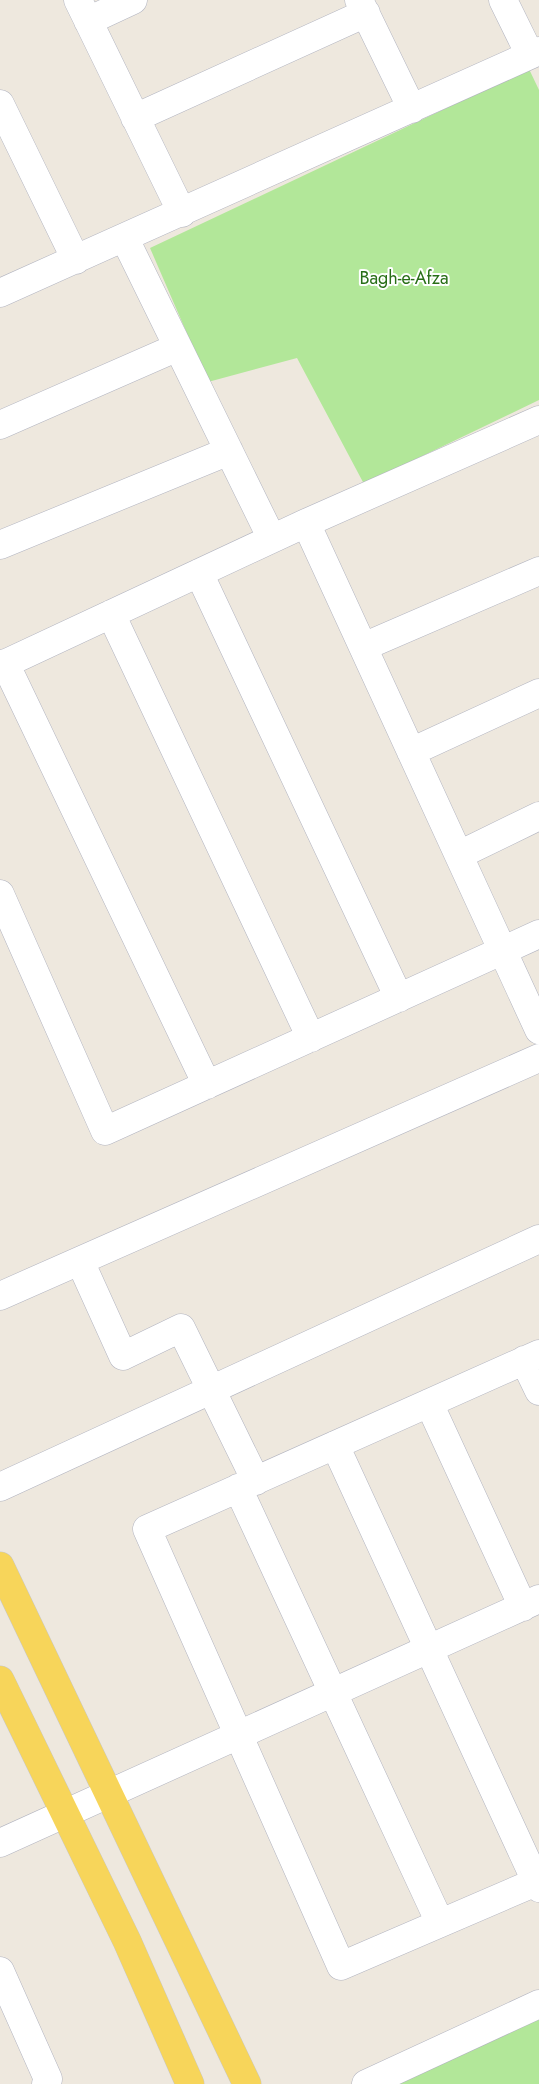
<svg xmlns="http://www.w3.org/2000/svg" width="539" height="2084" font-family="Jost,sans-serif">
	<rect width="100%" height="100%" fill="#eee8de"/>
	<path fill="#b2e799" d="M529,69L539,90V400L364,484L297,358L208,382L150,248Z
		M539,2012V2084H379Z"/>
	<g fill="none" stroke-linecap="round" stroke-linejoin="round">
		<defs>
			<path id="minor" d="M78,0L182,213
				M359,0L412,109
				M503,0L530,55
				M88,21L133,0
				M0,104L76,260
				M135,118L366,13
				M125,239L272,539
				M0,293L539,51
				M0,425L178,347
				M306,523L539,1030
				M0,545L229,451
				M199,573L399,998
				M111,614L311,1038
				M363,647L539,571
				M5,663L207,1085
				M0,666L306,523L539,420
				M411,752L539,693
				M459,855L539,816
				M0,894L105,1131L539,934
				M80,1261L123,1356L181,1328L256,1481
				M0,1296L539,1058
				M524,1360L539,1391
				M429,1403L523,1607
				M335,1445L539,1888
				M0,1487L539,1239
				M238,1488L440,1923
				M0,1843L539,1599
				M536,1882L341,1966L147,1529L539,1354
				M0,1971L48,2079L46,2084
				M366,2084L539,2004"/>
			<path id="major" d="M0,1566L247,2084
				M0,1680L127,1941L190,2084"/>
		</defs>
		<use href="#minor" stroke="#b2b4c0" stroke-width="29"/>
		<use href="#major" stroke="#c8c8c8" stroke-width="29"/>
		<use href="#minor" stroke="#fff" stroke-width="28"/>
		<use href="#major" stroke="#f7d55a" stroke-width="28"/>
	</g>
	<g text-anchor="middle" stroke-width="4" stroke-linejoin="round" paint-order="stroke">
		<g font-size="18" fill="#286e17" stroke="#fff">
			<text x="404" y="284">Bagh-e-Afza</text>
		</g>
	</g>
</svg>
